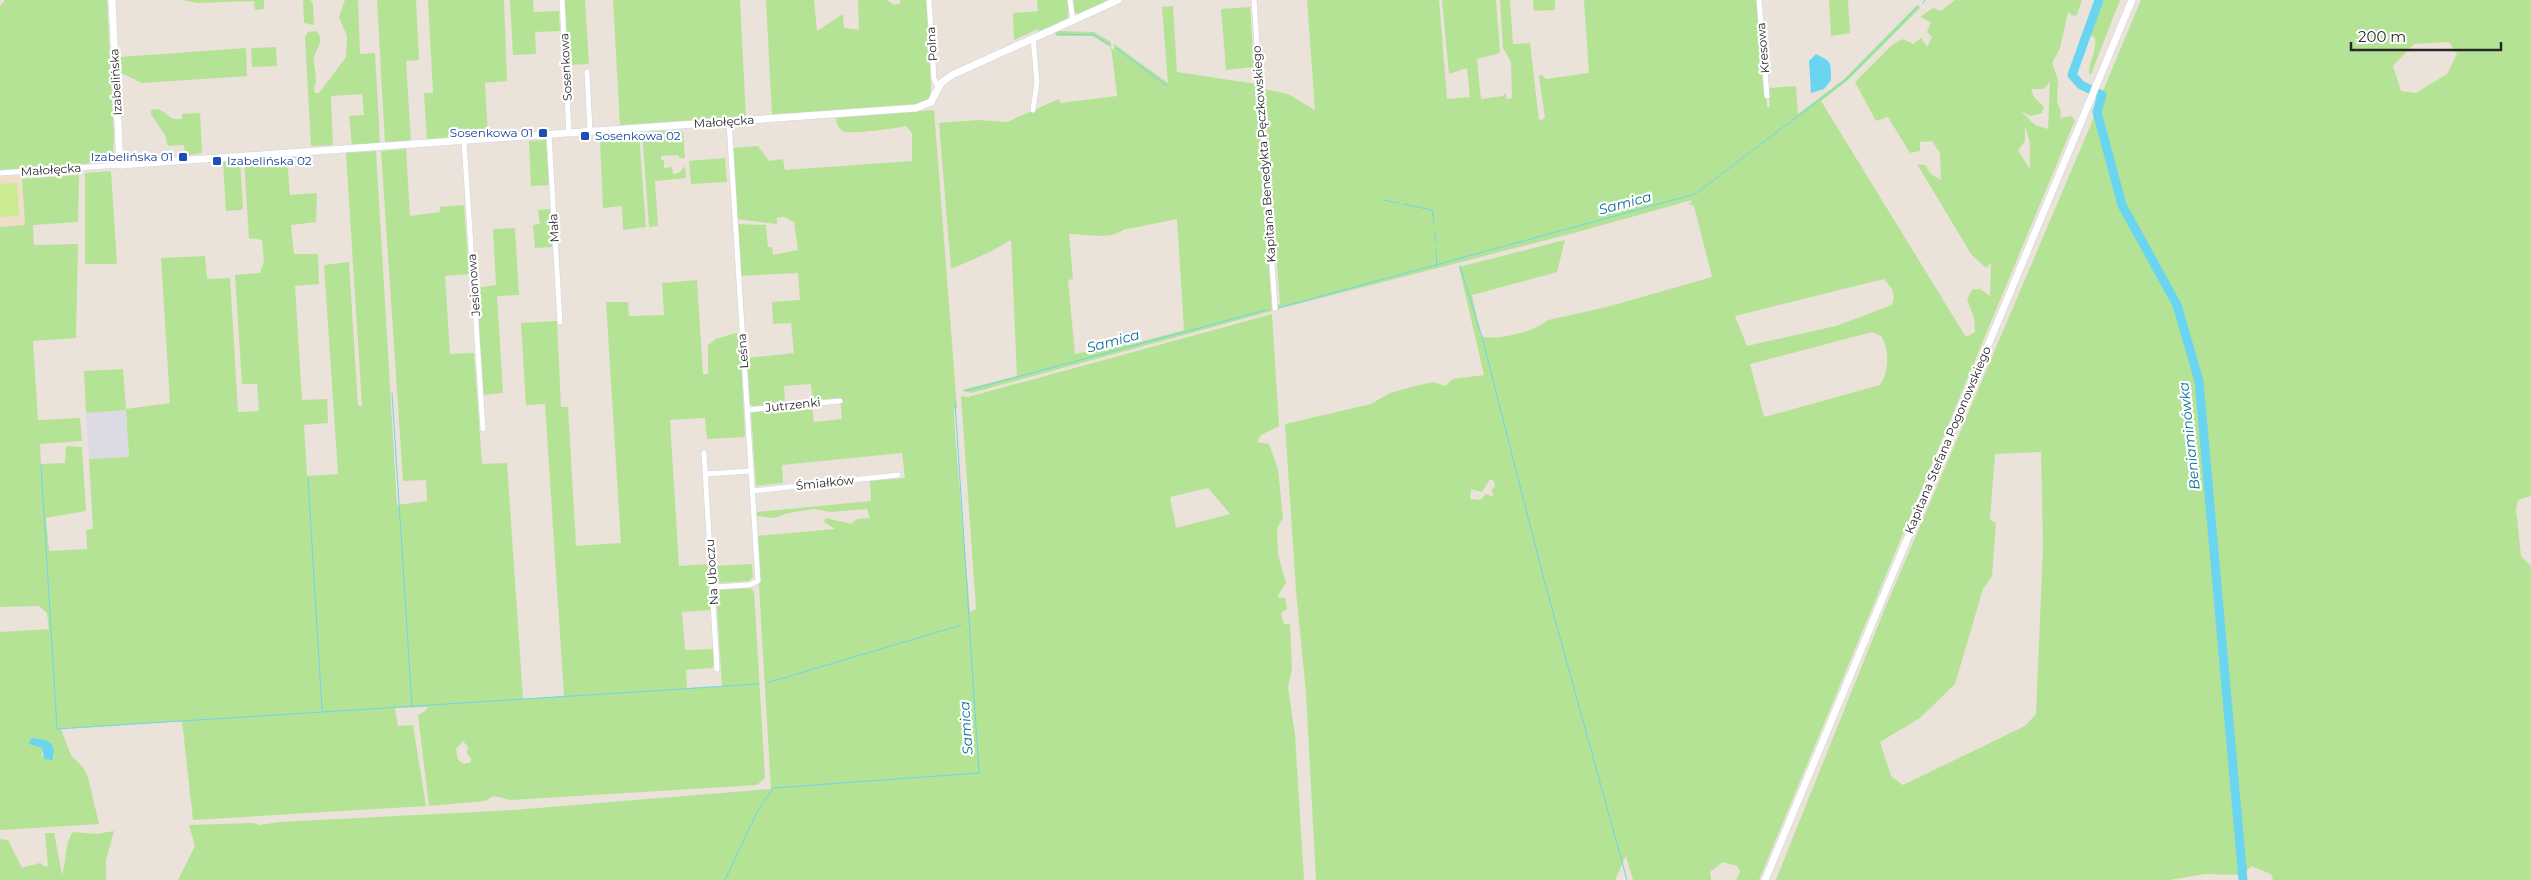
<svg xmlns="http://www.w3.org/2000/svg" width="2531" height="880" font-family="Montserrat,sans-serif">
	<rect width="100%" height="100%" fill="#ebe2da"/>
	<path fill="#dcdbe3" d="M126,410L129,458L89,459L86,413Z"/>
	<path fill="#eddfc8" d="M22,175L25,225L0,227V177Z"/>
	<path fill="#b5e395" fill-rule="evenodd" d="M5,0H107L114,137L113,153L106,162L0,170V6Z
		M181,0H264V9L255,10L254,1L197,3Z
		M303,0H310L313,3L314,25L304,23Z
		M345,0H358L360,54L375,53L380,143L352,145L349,116L364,115L362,94L331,96L333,145L311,146L305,37L308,32L316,31C325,39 317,48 314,57C313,64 316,73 316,81C315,86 313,88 315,93H319L346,57L347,36L339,17Z
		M377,0H416L419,60L406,61L411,141L385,143Z
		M428,0H504L507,81L485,83L488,136L427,141L424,93H433Z
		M510,0H533L534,12L559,11L560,31L535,32L536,54L513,55Z
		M564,0H585L589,64L568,65Z
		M613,0H740L746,117L620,125Z
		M766,0H814L817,31L843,14L844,28L859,30L858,0H887L894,5L900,3V0H927L931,87L930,98L920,104L772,115Z
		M1037,0H1068V18L1039,33L1038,29L1014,40L1013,13L1038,11Z
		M1073,0H1106L1107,2L1080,15L1074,12Z
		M1307,0H1439L1447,99L1470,97L1467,68L1449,74L1442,0H1496L1500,53L1477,59L1481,99L1503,96L1506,93V99L1512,98L1511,62L1503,48L1500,0H1510L1513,44L1530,43L1539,121L1545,118L1539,76L1542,75L1546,79L1589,73L1584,0H1758L1767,107H1770L1768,88L1796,86L1798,114L1844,79L1917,5L1920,8L1847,81L1821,101L1966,337L1975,332L1974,318L1967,299L1972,290L1980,289L1990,296L1991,263L1986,268L1971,254L1917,164L1925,165L1931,174L1941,180L1940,153L1932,141L1920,142V151L1910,153L1888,117L1876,121L1855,82L1892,45L1903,39L1913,44L1921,38L1927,47L1932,37L1927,32L1931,22L1920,17L1933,8L1941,11L1955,0H2082L2077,15L2074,16L2068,12L2060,48L2052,63L2058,80L2057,102L2061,111L2060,118L2071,116L2075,120L1759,880H1736L1740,872L1737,866L1723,862L1710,872L1711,880H1633L1626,856L1615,880H1316L1306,693L1296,591L1285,424L1371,404L1390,393L1411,387L1433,382L1445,386L1453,379L1484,375L1459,267L1565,240L1557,272L1472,295L1481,336C1496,342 1536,331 1548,320L1607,307L1712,277L1694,206L1689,204L1692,200L1578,232L1278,309L1276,306L1280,304L1264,89L1288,94L1315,110ZM2050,82L2048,129L2035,125L2021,111L2030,116L2042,113L2044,107L2034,97L2031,89H2043ZM2025,126L2030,143V170L2018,150L2025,141ZM1884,279C1892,288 1896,293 1892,305L1836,326L1747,346L1735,316ZM1872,332L1881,336C1890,349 1889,373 1880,385L1764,417L1750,364ZM1490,479L1494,481L1495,486L1492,490L1493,497L1486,494L1480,500L1470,499L1471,489L1482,492Z
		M1533,0H1555V10L1534,11Z
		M1829,0H1848L1850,33L1831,36Z
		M2103,0H2120L2091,74H2089C2089,61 2097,50 2095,38L2090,35Z
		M2141,0H2531V496L2518,500L2516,509L2521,556L2531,566V880H2273L2271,874L2251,866L2245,873L2237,875L2205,874L2170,880H1776L1883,613L2092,122L2102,93ZM2449,42L2457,54L2447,74L2416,93L2401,91L2393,66L2414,44ZM2041,452L2043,546L2036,714L2025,726L1903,785L1891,776L1880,742L1920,718L1955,684L1983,589L1992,576L1996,523L1990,520L1995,454Z
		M1173,6L1177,72L1256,84L1272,311L971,393L961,390L1017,376L1011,240L990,252L951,269L939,123L977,120L1007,122L1059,99L1060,103L1117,96L1111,47L1093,36H1056L1055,32L1060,31L1094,32L1111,42V47L1114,50V44L1168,83L1162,7ZM1177,219L1184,330L1129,345L1128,342L1075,354L1068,280L1073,279L1069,234C1084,234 1112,240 1123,230Z
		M1250,7L1254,67L1226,70L1221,9Z
		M276,47L277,66L252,67L251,48Z
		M246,48L247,76L142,83L121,73L120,57Z
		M159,109L173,119H182V114L200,113L202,153L185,156L184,145L168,146L165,135L151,114V110Z
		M934,110L957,408L954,409L955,434L970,612L976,609L961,396L968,397L1272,314L1279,426L1261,435L1257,442L1269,444L1278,469L1283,518L1277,528L1278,554L1286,583L1277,597L1285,598L1287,609L1281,613L1284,624H1290L1292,669L1288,687L1295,735L1304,880H178L195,846L189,825L253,823L260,825L279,822L513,810L771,789L756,536L835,529L824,522L826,518L851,524L857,519L870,518L867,509L831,512L814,509L789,513L773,518L757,516V512L871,501L870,481L905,478L902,453L782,465L783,483L756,486L751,414L753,412L812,406L814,422L842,419L840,398L813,400L811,384L784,386L785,403L753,406L750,404L747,358L794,353L791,323L773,324L772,302L800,300L798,273L740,276L736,224L766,225L768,247H772L773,255L798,250L794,222L784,217L777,218V224L736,219L732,148L758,146L769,161L783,159L785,170L912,161V133L906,126C896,128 850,135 843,131C838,128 836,123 836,118ZM1208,488L1230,514L1176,528L1170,497Z
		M681,130L683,132L685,158H679L678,155L661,156V160H664V168L672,167L673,174L679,173L685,166L686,178L655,181L658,226L649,227L642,132Z
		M639,134L646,227L623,230L622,206L603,208L600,141L601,136Z
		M546,140L549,185L531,186L529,141Z
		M406,149L410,216L440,212V207L464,205L469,274L445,276L450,354L474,353L482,464L507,463L523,699L564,696L545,404L526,405L521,323L557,321L561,407H568L576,546L621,543L606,302H628L629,316L664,315L662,283L697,280L703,374H708V345L716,339L736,333L740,336L745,437L707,439L705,418L670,420L679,566L708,564L711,610L682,612L685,650L714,649L715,664L712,668L686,670L687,688L722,686L716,590L750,588L754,591L765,778L757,785L511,800L493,796L485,801L429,806L418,715L424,712L428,707L395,708L398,726L413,725L426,806L193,820L182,721L61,729L71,755L83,767L88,777L99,824L0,830V632L49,629L47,613L39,606L0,607V227L25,225L22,179L79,175L78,222L33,225L34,245L78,244L76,338L33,341L38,420L80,418L82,441L40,444L41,464L65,463L66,446L82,447L86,511L46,518L49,551L87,549L86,530L93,529L89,459L129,457L126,410L86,413L84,371L123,369L126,409L170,403L161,258L205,256L207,279L230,278L238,412L259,411L257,384H242L235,275L260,273L264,261L262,240L249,238L244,160L287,157L290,195L317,193L316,222L291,225L294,254H318L319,284L295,286L302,400L327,399L328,423L304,425L307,476L338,474L324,265L349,262L358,406H362L346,153L376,151L397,505L427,501L426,480L403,481L381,151ZM30,739L54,752V759L42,756V748L29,741ZM463,741L468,747L467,754L471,758V762L464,764L458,760L456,749Z
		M725,158L727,182L691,184L689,161Z
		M240,160L243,208L241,210L226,211L223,162Z
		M111,171L117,264H85V173Z
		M550,209L552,247L535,248L533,225L540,224L538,210Z
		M515,228L519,295L497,296L503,393L483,395L476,288L496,285L493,229Z
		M752,564L753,577L749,581L716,583L715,566Z
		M114,831L106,860V880H0V839L8,840L22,868L40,863L46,867L48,866L45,833H54L62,875C67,861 64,844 73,832L96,834Z"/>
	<path fill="#cbeb90" d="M17,183L19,216L0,217V184Z"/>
	<path fill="#6ad5f0" d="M1816,54C1832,62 1831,62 1831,80L1824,89L1811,93L1809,61Z
		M33,738L45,740L52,744L54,752L53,760L44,759L42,748L29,744L30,739Z"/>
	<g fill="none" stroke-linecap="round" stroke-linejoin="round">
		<path stroke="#6ad5f0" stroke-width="1" d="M1923,3L1925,0
			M1058,34L1094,35L1109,45
			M1116,48L1167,86
			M1383,200L1399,203
			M1403,204L1432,210L1434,223
			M1435,233V242
			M1436,250L1437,266
			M1460,266L1482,337L1543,576L1627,880
			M1278,308L1695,194L1847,79L1919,6
			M965,391L1266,310
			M392,393L412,707
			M41,465L57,729L759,684
			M308,479L322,710
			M767,683L961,625
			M725,880L758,810L773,788L979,773L955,402"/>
		<path stroke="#6ad5f0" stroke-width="9" d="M2099,0L2072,75L2081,85L2102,95L2097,112L2122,205L2177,305L2199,381L2243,880"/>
		<defs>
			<path id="street" d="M562,0L569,133
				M929,0L934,79L938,87
				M1070,0L1073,20
				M1254,0L1275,308
				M1759,0L1767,96
				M587,72L590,132
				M1033,110L1037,82L1033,38
				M549,135L560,322
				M464,141L483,429
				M0,173L120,165
				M747,410L840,401
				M704,453L717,669
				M706,474L750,471
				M752,491L898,475
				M714,587L749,585L758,581L729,122"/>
			<path id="secondary" d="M112,0L120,165L916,108L931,102L941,83L952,75L1118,0
				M1765,880L2132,0"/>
		</defs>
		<use href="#street" stroke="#cfd4e2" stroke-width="6"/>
		<use href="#secondary" stroke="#cfd4e2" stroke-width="8"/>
		<use href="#street" stroke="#fff" stroke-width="5"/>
		<use href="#secondary" stroke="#fff" stroke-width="7"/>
	</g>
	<g fill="#1a4fb4" stroke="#fff" stroke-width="2">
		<rect x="538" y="128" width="10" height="10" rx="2.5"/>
		<rect x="580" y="131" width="10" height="10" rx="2.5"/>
		<rect x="178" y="152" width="10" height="10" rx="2.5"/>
		<rect x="212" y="156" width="10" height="10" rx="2.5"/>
	</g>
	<g text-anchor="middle" stroke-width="4.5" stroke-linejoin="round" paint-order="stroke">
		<g font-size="12" fill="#282828" stroke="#fff">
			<text transform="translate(932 44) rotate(-94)" y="4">Polna</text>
			<text transform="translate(1763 48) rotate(-95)" y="4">Kresowa</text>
			<text transform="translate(566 67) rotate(-93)" y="4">Sosenkowa</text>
			<text transform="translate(116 82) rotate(-93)" y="4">Izabelińska</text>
			<text transform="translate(724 122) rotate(-4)" y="4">Małołęcka</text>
			<text transform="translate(1264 154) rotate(-94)" y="4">Kapitana Benedykta Pęczkowskiego</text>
			<text transform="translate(51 170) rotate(-4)" y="4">Małołęcka</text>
			<text transform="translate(554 228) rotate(-93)" y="4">Mała</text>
			<text transform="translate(474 285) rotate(-94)" y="4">Jesionowa</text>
			<text transform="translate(743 351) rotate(-94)" y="4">Leśna</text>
			<text transform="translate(793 405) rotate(-6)" y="4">Jutrzenki</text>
			<text transform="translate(1948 440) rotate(-67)" y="4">Kapitana Stefana Pogonowskiego</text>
			<text transform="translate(825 483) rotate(-6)" y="4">Śmiałków</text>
			<text transform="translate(712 572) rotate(-94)" y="4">Na Uboczu</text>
		</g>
		<g font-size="12" fill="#164399" stroke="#fff" text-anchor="end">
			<text x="533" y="137">Sosenkowa 01</text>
			<text x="595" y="140" text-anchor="start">Sosenkowa 02</text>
			<text x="173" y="161">Izabelińska 01</text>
			<text x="227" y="165" text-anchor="start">Izabelińska 02</text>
		</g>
		<g font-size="14" font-style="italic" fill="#0b7299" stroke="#fff">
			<text transform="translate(1625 203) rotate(-15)" y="5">Samica</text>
			<text transform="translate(1113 341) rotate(-15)" y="5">Samica</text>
			<text transform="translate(2189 436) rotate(-96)" y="5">Beniaminówka</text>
			<text transform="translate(966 728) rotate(-94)" y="5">Samica</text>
		</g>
	</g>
	<path d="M2351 42v8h150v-8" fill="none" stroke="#282828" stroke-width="2.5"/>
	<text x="2358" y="42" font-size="15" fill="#282828" stroke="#ffffff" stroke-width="4" paint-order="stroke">200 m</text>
</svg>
